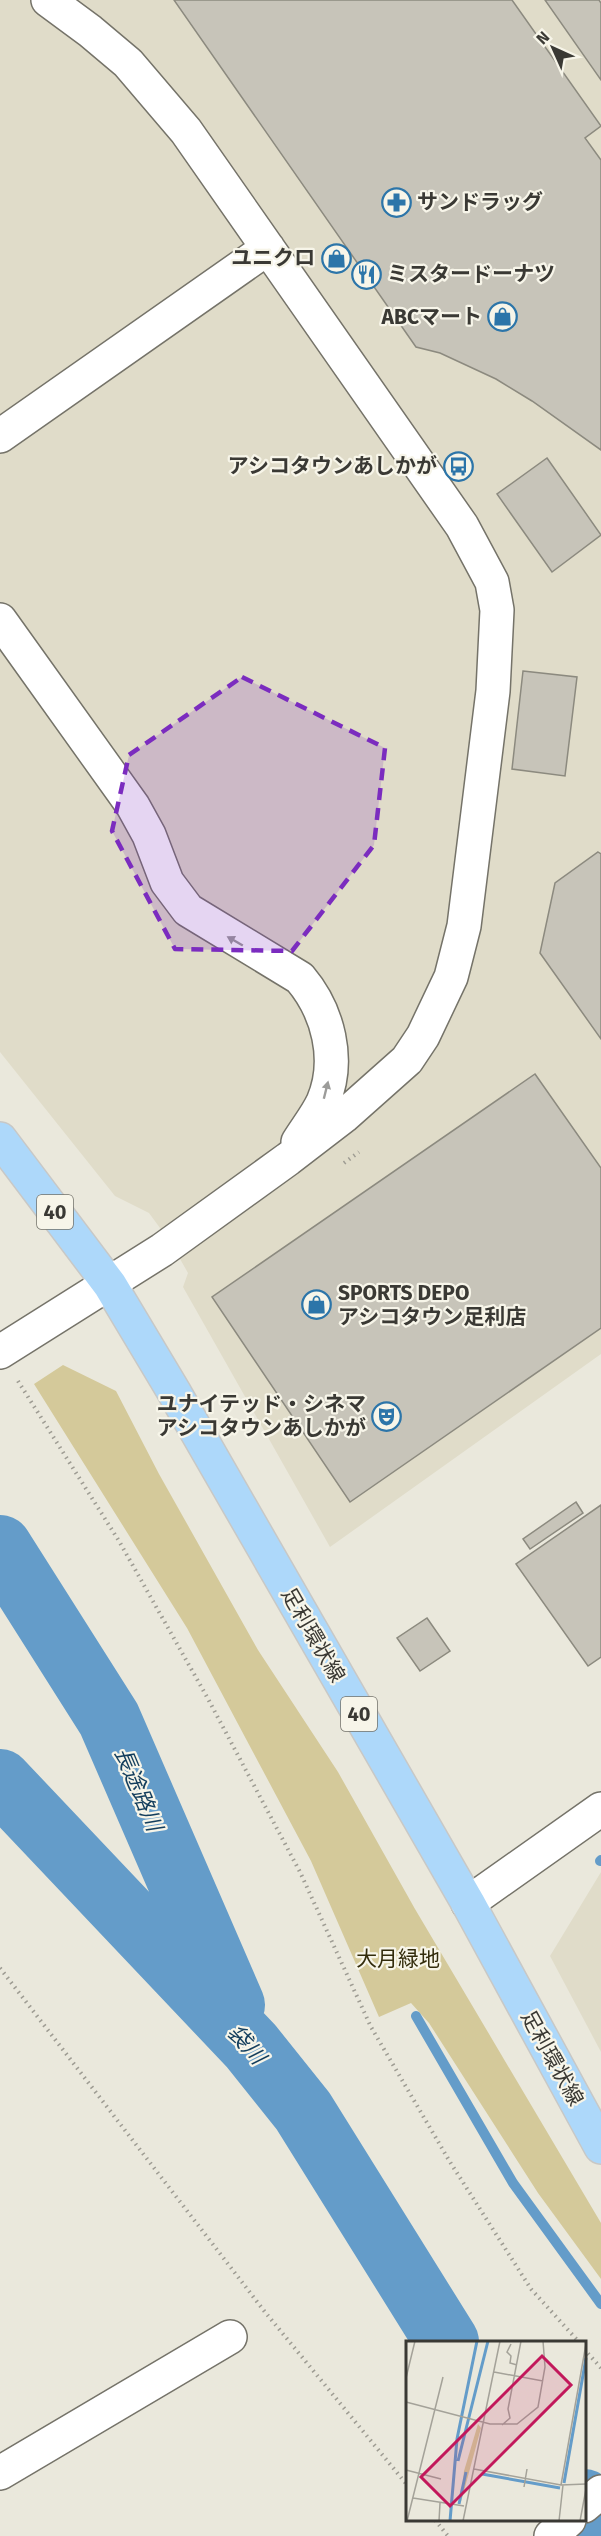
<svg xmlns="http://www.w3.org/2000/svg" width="601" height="2536" font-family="'Fira Sans','Noto Sans JP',sans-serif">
	<rect width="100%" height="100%" fill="#eae8dc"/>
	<path fill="#e0dcc9" d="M0,0H601V1354L330,1547L183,1287L188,1273L171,1243L149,1213L115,1196L0,1052Z
		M601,1872V2052L550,1956Z"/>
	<path fill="#d4c99a" d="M63,1365L116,1391L159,1474L258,1650L338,1772L415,1909L601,2223V2279L538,2193L429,2023L411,2003L379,2017L311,1861L187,1628L34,1384Z"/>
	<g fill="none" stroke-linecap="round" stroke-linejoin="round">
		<path stroke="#649cc9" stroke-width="10" d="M600,1861L601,1860
			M416,2016L513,2183L601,2304"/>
		<path stroke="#649cc9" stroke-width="64" d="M0,1547L109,1719L233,2005
			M0,1781L251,2046L303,2111L447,2342
			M584,2501L601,2519"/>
	</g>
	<path fill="#c7c4b9" stroke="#8c8a7f" stroke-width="1.5" d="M174,0H512L601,126L585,138L601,160V450L532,401L496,379L440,353L416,347Z
		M545,0H599L601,3V80Z
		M547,458L601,535L552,572L497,494Z
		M523,671L577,677L565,776L512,769Z
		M598,852L601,854V1039L540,953L555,883Z
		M535,1074L601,1168V1328L350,1502L212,1297Z
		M576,1502L583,1513L530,1549L523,1539Z
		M601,1505V1657L588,1666L516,1564Z
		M427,1618L450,1651L420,1671L397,1638Z"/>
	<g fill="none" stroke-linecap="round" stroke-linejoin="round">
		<defs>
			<path id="minor" d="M0,436L268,248
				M0,620L133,806L149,835L167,882L188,910L300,978C328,1011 341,1060 323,1102C317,1115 306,1129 298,1142
				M0,1352L162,1250L288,1159L344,1116L407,1060L423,1036L451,977L464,926L493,691L497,610L492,582L462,526L186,131L128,63L90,31L48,0
				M468,1903L601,1809
				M0,2473L230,2337
				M584,2506L601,2492
				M551,2536L569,2520"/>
			<path id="major" d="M0,1139L110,1285L174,1392L468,1903L601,2147"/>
		</defs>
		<use href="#minor" stroke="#757369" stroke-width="36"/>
		<use href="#major" stroke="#c8c8c6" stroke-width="36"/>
		<path stroke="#9e9c93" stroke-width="4" stroke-dasharray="1.5 4.5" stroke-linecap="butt" d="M344,1163L359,1152
			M18,1381L119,1541L207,1697L300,1872L371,2027L450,2162L531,2289L579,2342
			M0,1968L265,2312L408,2486
			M584,2349L601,2368
			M435,2520L448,2536"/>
		<use href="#minor" stroke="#fff" stroke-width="33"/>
		<use href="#major" stroke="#add8fa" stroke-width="33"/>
	</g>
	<defs><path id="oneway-solid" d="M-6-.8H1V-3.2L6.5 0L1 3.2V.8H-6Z" transform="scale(1.5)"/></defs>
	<g fill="#9c9c9a">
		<use href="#oneway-solid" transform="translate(235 941) rotate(-150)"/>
		<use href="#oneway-solid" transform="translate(326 1090) rotate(-76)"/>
	</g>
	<path fill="#7b2cbf" fill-opacity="0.2" stroke="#7b2cbf" stroke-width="4.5" stroke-dasharray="12 8" stroke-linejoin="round" d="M242,677L385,748L374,845L292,951L175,949L112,831L129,755Z"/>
	<defs>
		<symbol id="pharmacy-ring" viewBox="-11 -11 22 22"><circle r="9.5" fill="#f7f5e9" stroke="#2c75a9" stroke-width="1.5"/><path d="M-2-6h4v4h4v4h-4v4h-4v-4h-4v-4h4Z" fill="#2c75a9"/></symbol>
		<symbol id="shop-ring" viewBox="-11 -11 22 22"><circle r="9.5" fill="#f7f5e9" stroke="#2c75a9" stroke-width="1.5"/><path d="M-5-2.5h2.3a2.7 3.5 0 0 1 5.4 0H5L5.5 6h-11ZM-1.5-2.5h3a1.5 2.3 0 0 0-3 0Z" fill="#2c75a9"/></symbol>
		<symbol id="restaurant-ring" viewBox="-11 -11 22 22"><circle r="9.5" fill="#f7f5e9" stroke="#2c75a9" stroke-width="1.5"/><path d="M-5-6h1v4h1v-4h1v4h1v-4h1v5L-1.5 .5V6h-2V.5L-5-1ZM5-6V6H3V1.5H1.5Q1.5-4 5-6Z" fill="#2c75a9"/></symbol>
		<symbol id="bus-ring" viewBox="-11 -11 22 22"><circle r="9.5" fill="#f7f5e9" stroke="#2c75a9" stroke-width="1.5"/><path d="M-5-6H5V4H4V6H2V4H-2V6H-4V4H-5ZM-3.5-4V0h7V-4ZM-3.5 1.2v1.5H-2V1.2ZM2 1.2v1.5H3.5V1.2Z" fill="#2c75a9"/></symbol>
		<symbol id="theatre-ring" viewBox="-11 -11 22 22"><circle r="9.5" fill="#f7f5e9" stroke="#2c75a9" stroke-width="1.5"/><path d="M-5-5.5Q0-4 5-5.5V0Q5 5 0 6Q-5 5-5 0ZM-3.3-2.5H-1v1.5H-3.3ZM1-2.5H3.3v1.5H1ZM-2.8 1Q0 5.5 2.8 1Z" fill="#2c75a9"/></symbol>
	</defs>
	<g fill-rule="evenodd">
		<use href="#pharmacy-ring" x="380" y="186" width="33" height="33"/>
		<use href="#shop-ring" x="320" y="242" width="33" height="33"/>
		<use href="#restaurant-ring" x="350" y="258" width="33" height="33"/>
		<use href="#shop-ring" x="486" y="300" width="33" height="33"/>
		<use href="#bus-ring" x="442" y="450" width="33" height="33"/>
		<use href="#shop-ring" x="300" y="1288" width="33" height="33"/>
		<use href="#theatre-ring" x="370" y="1400" width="33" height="33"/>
	</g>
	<g text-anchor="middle" stroke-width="4.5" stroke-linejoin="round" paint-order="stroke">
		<g fill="#f7f5e9" stroke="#73716a" stroke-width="1.5">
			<rect x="37" y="1195" width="36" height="34" rx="4.5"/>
			<rect x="341" y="1697" width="36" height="34" rx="4.5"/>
		</g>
		<g font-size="20" font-weight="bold" fill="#3a3934">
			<text x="55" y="1219">40</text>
			<text x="359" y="1721">40</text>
		</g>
		<g font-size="21" font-weight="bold" fill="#3a3934" stroke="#f7f5e9" text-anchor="end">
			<text x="417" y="209" text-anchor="start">サンドラッグ</text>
			<text x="315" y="265">ユニクロ</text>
			<text x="387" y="281" text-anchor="start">ミスタードーナツ</text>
			<text x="482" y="324">ABCマート</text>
			<text x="437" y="473">アシコタウンあしかが</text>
			<text x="338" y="1300" text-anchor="start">SPORTS DEPO<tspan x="338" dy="24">アシコタウン足利店</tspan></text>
			<text x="366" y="1411">ユナイテッド・シネマ<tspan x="366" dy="24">アシコタウンあしかが</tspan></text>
		</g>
		<g font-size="21" fill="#3a3934" stroke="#f7f5e9">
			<text transform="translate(313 1635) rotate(60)" y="7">足利環状線</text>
			<text transform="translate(552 2058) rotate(61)" y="7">足利環状線</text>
		</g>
		<g font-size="21" fill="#332c0c" stroke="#f7f5e9">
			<text x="398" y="1966">大月緑地</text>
		</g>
		<g font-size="22" font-style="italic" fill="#133e5d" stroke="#f7f5e9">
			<text transform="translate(139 1789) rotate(67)" y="8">長途路川</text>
			<text transform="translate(247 2044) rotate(49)" y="8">袋川</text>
		</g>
	</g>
	<g transform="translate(406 2341)">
		<rect width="180" height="180" fill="#eae8dc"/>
		<path d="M72,83L75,87L55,161L58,130Z" fill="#d4c99a"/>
		<path fill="none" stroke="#649cc9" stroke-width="3" d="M52,120L82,0M76,133L154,147M158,142L180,17M53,163L60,131M44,180L51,98L71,0"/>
		<path fill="none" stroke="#a4a299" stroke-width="1.5" d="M105,3L101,11L105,15L104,22L111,24M88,31L137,40M0,37L9,0M0,61L84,83H111L132,66L139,26L137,0M96,84L104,77L102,68L115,0M68,128L155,144L180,143M0,129L35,138M155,144L180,3M118,146L121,128M7,157L58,165M1,180L37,36M33,180L34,162M57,180L94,0M153,180L157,144M174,180L180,148"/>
		<path fill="#c2185b" fill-opacity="0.15" stroke="#c2185b" stroke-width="3" d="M136,15L165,44L44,165L15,136Z"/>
		<rect width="180" height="180" fill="none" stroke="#3a3934" stroke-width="3"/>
	</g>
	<g transform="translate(553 48) rotate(315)" stroke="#f7f5e9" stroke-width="4.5" paint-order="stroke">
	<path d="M0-4.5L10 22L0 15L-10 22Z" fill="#3a3934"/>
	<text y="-9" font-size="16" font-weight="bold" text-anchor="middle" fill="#3a3934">N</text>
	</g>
</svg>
